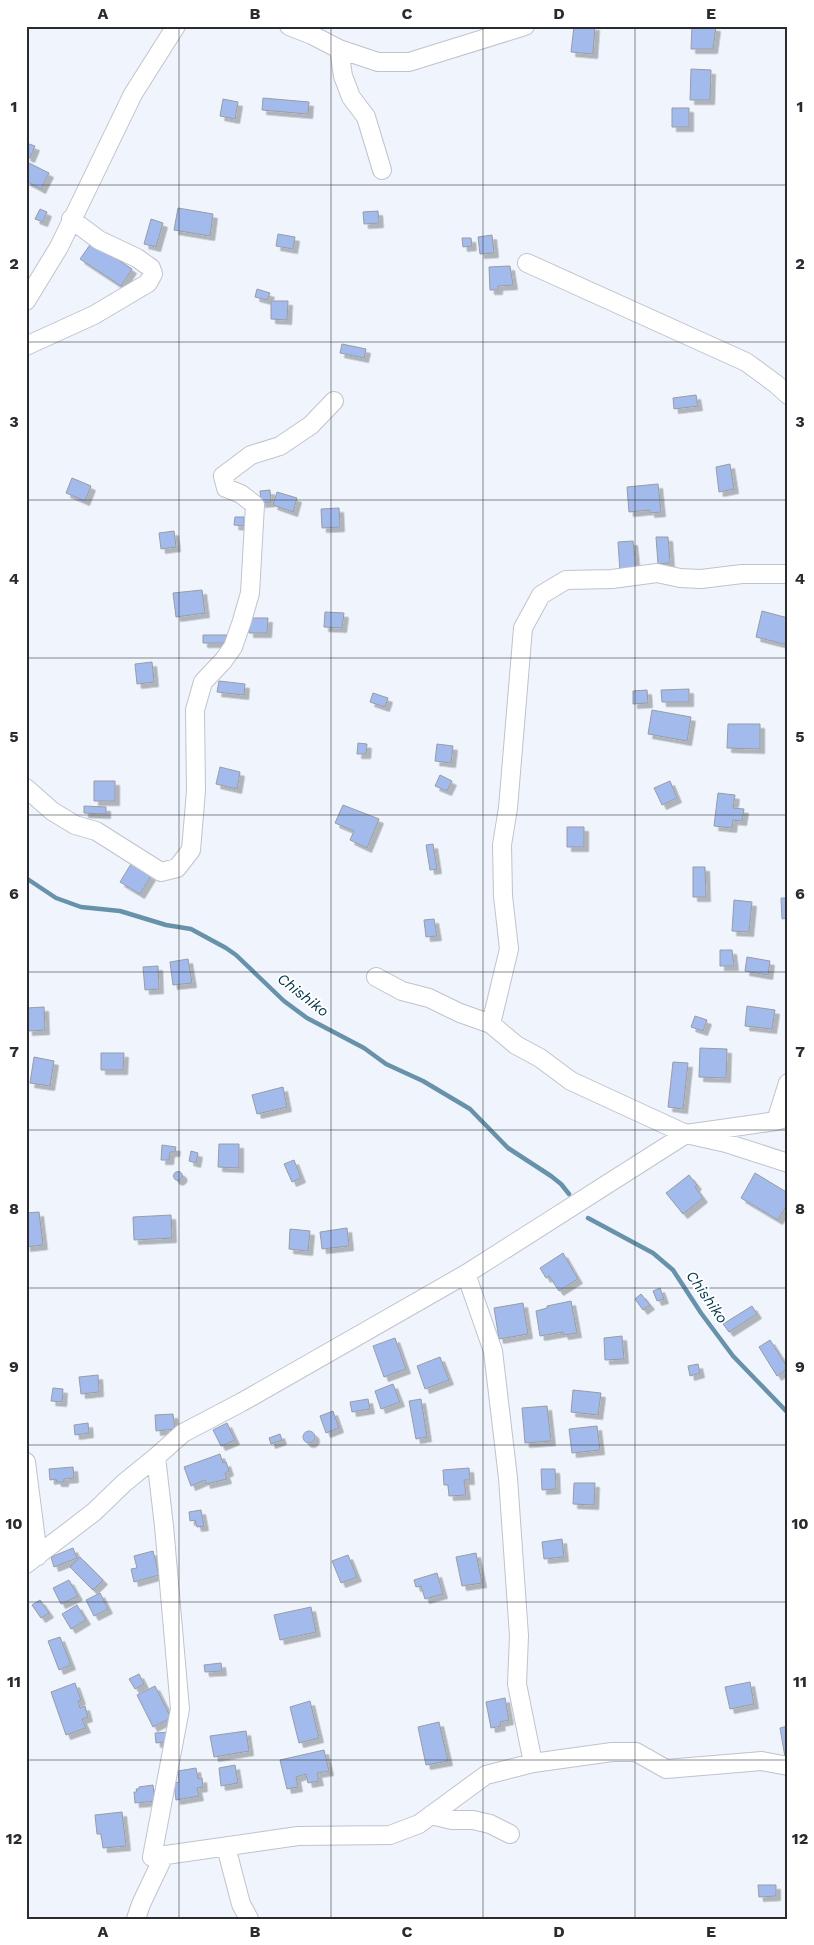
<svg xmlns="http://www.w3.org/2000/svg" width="814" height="1945" font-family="'Work Sans',sans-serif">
	<defs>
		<filter id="shadow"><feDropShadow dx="4.5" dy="4.5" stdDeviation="0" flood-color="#0004"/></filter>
	</defs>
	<rect width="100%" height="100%" fill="#eff4fd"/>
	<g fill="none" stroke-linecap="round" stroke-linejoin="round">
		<path stroke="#6792aa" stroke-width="4.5" d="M26,878L56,898L81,907L120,911L166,925L191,929L226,948L236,955L284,1001L307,1018L364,1048L386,1064L423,1081L470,1109L508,1148L551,1176L561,1184L569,1194
			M588,1218L653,1253L673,1270L701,1313L733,1356L788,1413"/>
	</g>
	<path fill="#a3baed" stroke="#989ca4" filter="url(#shadow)" d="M574,26H595L593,54L571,52Z
		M692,26L716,27L713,49H691Z
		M691,69L711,70L710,100H690Z
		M263,98L309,102L308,114L262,110Z
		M223,99L238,102L235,119L220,116Z
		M672,108H689V127H672Z
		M26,143L35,146L30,158L26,156Z
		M27,162L49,173L41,189L26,181Z
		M178,208L213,214L210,236L174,230Z
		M40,209L47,212L43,222L35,219Z
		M378,211L379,223L364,224L363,212Z
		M151,219L163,223L156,247L144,244Z
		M278,234L295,237L293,249L276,246Z
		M492,235L494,253L480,254L478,237Z
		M462,238H471L472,246L463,247Z
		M92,242L132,269L121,286L80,259Z
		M510,266L513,285L498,286V290H490L489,267Z
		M257,289L270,293L267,300L255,297Z
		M271,301H288L287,320L271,319Z
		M342,344L366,349L364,358L340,353Z
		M696,395L698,406L674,409L673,398Z
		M730,464L734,489L719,492L716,467Z
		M72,478L91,486L85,501L66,493Z
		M658,484L661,512L650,513V510L629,512L627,487Z
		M270,490L271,502L261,503L260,491Z
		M277,492L297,498L293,512L273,505Z
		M339,508L340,527L322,528L321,509Z
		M235,517H244V526L234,525Z
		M174,531L176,547L161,549L159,533Z
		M656,537H668L670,563L658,564Z
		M633,541L636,570L620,572L618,542Z
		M202,590L205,613L176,617L173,593Z
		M762,611L788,618V645L756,637Z
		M325,612L344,613L342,628L324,627Z
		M249,618H268L267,633H249Z
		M203,635H230L229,643H203Z
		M152,662L154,682L137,684L135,664Z
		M219,681L245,684L244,695L217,692Z
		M689,689V702H662L661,690Z
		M647,690L648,703L633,704V691Z
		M373,693L388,698L385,707L370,702Z
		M652,710L691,717L687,741L648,734Z
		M728,724H760V749L727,748Z
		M358,743L367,744L366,754H357Z
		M437,744L453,746L451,763L435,761Z
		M220,767L240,772L237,789L216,784Z
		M440,775L452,781L447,791L435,786Z
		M94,781H115V801H94Z
		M670,781L677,798L662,805L654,788Z
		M718,793L735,795L733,808L744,809L742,821L733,820L732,828L714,826Z
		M343,805L379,819L367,848L350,840L354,831L335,823Z
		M84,806L106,807V814L84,813Z
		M567,827H584V847H567Z
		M433,844L437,869L430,870L426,845Z
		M131,864L151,876L140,894L120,882Z
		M693,867H705L706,897H693Z
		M781,898H788V918L782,919Z
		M734,900L752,902L749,932L732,931Z
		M434,919L437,936L426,937L424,920Z
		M720,950H732L734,966H720Z
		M747,957L770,961L768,975L745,971Z
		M188,959L192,983L173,985L170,962Z
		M158,966L159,989L145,990L143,967Z
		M747,1006L775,1010L772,1029L745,1026Z
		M44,1007L45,1030L28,1031L27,1008Z
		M695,1016L707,1020L703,1031L691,1027Z
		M700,1048L727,1049L726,1078L699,1077Z
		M101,1053H124L123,1070H101Z
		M34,1057L54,1061L50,1086L30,1083Z
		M673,1062L688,1063L683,1109L668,1107Z
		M283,1087L287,1107L257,1114L252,1095Z
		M219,1144H239V1168L218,1167Z
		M162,1145L176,1147L175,1152H170L169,1160H161Z
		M191,1151L198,1153L196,1163L189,1161Z
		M294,1160L301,1178L292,1182L284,1164Z
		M173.5 1176a4.5 4.5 0 1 1 9 0a4.5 4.5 0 1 1-9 0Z
		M755,1173L788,1193V1203L778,1220L741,1198Z
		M689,1175L697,1185L695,1187L703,1198L683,1214L666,1193Z
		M39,1212L43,1245L26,1247V1213Z
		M171,1215L172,1238L134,1240L133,1217Z
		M347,1228L349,1246L322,1249L320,1232Z
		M290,1229L310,1231L308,1251L289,1249Z
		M563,1253L578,1279L559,1291L549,1276L546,1278L540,1268Z
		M660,1288L664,1299L657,1301L653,1291Z
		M641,1294L650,1305L643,1310L635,1299Z
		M571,1301L577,1333L564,1335L563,1332L540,1336L536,1311L547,1308V1306Z
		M523,1303L528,1334L499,1339L494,1308Z
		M752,1306L757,1314L729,1332L723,1324Z
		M622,1336L624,1359L605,1360L604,1338Z
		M395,1338L406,1369L384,1377L373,1346Z
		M770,1340L788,1368L777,1376L759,1347Z
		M440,1357L449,1380L425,1389L417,1366Z
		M698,1364L700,1373L690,1376L688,1366Z
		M98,1375L99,1392L81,1394L79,1377Z
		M393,1384L400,1402L381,1409L375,1391Z
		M53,1388L63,1389L62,1402L51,1401Z
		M573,1390L601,1393L598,1415L571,1412Z
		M368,1399L370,1409L352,1412L350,1402Z
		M421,1399L427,1437L416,1439L409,1401Z
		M547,1406L551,1441L525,1443L522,1408Z
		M333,1411L339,1428L326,1433L320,1416Z
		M173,1414L175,1429L156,1431L155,1415Z
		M88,1423L89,1433L75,1435L74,1425Z
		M227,1423L235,1440L221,1446L213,1430Z
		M597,1426L600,1450L572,1453L569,1429Z
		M303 1437a6 6 0 1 1 12 0a6 6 0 1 1-12 0Z
		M280,1434L282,1440L271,1444L269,1438Z
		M220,1454L223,1463L226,1462L229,1471L225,1473L227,1479L206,1484L205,1480L191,1486L184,1467Z
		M73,1467L74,1478L64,1479V1482H57L56,1479L50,1480L49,1469Z
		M469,1468L470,1480H464L466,1495L449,1496L448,1485H444L443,1470Z
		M541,1469H555L556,1489L542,1490Z
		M574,1483H595L594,1505L573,1504Z
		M201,1510L204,1526L197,1527L195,1520L190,1521L189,1512Z
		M562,1539L564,1557L544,1559L542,1542Z
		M73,1548L77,1558L54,1567L51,1557Z
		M153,1551L159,1575L134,1582L131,1569L137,1568L134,1556Z
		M476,1553L482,1583L462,1586L456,1557Z
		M348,1555L357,1577L341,1583L332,1561Z
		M80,1557L103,1580L93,1590L70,1567Z
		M437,1573L443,1594L425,1599L421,1586L416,1587L414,1580Z
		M69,1580L78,1596L61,1604L53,1588Z
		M100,1593L108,1609L94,1616L86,1600Z
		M40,1600L49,1613L41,1618L32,1605Z
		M77,1605L86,1620L71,1629L62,1614Z
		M311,1607L316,1632L280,1640L274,1615Z
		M60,1637L71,1665L59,1670L48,1641Z
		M221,1663L222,1671L205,1672L204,1665Z
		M139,1674L144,1684L135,1689L129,1679Z
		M750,1682L754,1704L730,1709L725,1687Z
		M75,1683L81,1700L78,1701L80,1708L85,1706L88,1717L82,1719L86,1728L66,1735L51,1692Z
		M155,1686L171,1718L153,1727L137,1695Z
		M505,1698L509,1720L500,1722L501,1726L491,1728L486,1702Z
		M310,1701L319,1738L299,1743L290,1707Z
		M439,1722L448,1761L426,1765L418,1727Z
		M788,1726V1757H785L780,1728Z
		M246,1731L249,1751L214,1757L210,1736Z
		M169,1732L170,1741L156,1743L155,1733Z
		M324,1750L329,1771L317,1773L319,1781L308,1783L306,1774L296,1777L298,1787L287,1789L280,1760Z
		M235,1765L238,1783L221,1786L219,1768Z
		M196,1768L198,1779L202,1778L203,1787L197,1788L199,1796L176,1800L174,1783L179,1782L178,1771Z
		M153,1785L155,1801L135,1803L134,1792H137L136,1789H139V1787Z
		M122,1812L126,1846L103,1848L101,1834H97L95,1815Z
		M758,1885H776V1896L759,1897Z"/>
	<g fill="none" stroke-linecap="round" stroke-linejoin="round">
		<defs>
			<path id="street" d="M289,26L312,35L339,49L343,76L351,97L366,117L382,170
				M339,49L378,62H409L525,26
				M527,263L746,362L776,384L788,395
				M26,301L59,247L133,94L176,26
				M26,346L94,315L148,283L153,274L151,268L137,258L99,240L71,219
				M788,574H742L701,579L680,578L657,573L612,579L566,580L541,595L523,628L508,808L502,845L503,896L509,949L491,1024L516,1045L540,1058L571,1081L686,1134L726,1143L788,1163
				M26,788L52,811L75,825L96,831L161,872L177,868L191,850L196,791L195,710L203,682L223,661L233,647L242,621L250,593L255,505L241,494L226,488L223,476L251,455L280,446L311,425L334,401
				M376,977L402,991L429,998L460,1013L491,1024
				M776,1121L788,1083
				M466,1274L493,1351L508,1478L519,1636L517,1684L533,1763
				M26,1462L38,1556
				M26,1564L94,1512L124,1483L156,1457L183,1433L242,1402L466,1274L686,1134L776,1121L788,1117
				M431,1815L452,1820H473L490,1824L510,1834
				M226,1847L241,1904L249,1919
				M152,1857L298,1836L390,1835L419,1824L486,1775L533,1763L612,1752H636L666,1769L762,1761L788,1766
				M136,1919L141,1904L161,1862L152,1857L180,1709L164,1526L156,1457"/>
		</defs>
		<use href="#street" stroke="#bfc3cc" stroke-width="20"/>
		<use href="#street" stroke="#fff" stroke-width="18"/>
	</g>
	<path fill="none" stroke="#2a2b2f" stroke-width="1" stroke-opacity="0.55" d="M179,26V1919M331,26V1919M483,26V1919M635,26V1919M26,185H788M26,342H788M26,500H788M26,658H788M26,815H788M26,972H788M26,1130H788M26,1288H788M26,1445H788M26,1602H788M26,1760H788"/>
	<g text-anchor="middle" stroke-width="4" stroke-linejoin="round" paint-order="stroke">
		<g font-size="15" font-style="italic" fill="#003349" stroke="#fff">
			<text transform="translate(303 995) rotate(38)" y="5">Chishiko</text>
			<text transform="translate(707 1297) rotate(55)" y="5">Chishiko</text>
		</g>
	</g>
	<rect width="814" height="1945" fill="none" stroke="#ffffff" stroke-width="55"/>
	<rect x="28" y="28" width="758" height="1890" fill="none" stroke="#2a2b2f" stroke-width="2"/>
	<g font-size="16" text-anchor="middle" font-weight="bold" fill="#2a2b2f">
		<text x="103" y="19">A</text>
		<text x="255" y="19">B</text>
		<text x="407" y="19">C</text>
		<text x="559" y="19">D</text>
		<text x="711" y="19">E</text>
		<text x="14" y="112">1</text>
		<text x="800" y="112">1</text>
		<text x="14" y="269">2</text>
		<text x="800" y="269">2</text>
		<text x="14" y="427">3</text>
		<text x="800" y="427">3</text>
		<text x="14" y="584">4</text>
		<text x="800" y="584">4</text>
		<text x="14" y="742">5</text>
		<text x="800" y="742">5</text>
		<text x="14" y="899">6</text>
		<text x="800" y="899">6</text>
		<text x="14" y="1057">7</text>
		<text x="800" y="1057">7</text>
		<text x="14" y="1214">8</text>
		<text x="800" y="1214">8</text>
		<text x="14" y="1372">9</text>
		<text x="800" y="1372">9</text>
		<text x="14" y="1529">10</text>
		<text x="800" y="1529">10</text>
		<text x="14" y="1687">11</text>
		<text x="800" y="1687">11</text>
		<text x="14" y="1844">12</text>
		<text x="800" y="1844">12</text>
		<text x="103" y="1937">A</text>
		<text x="255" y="1937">B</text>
		<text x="407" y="1937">C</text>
		<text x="559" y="1937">D</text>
		<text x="711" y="1937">E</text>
	</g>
</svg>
